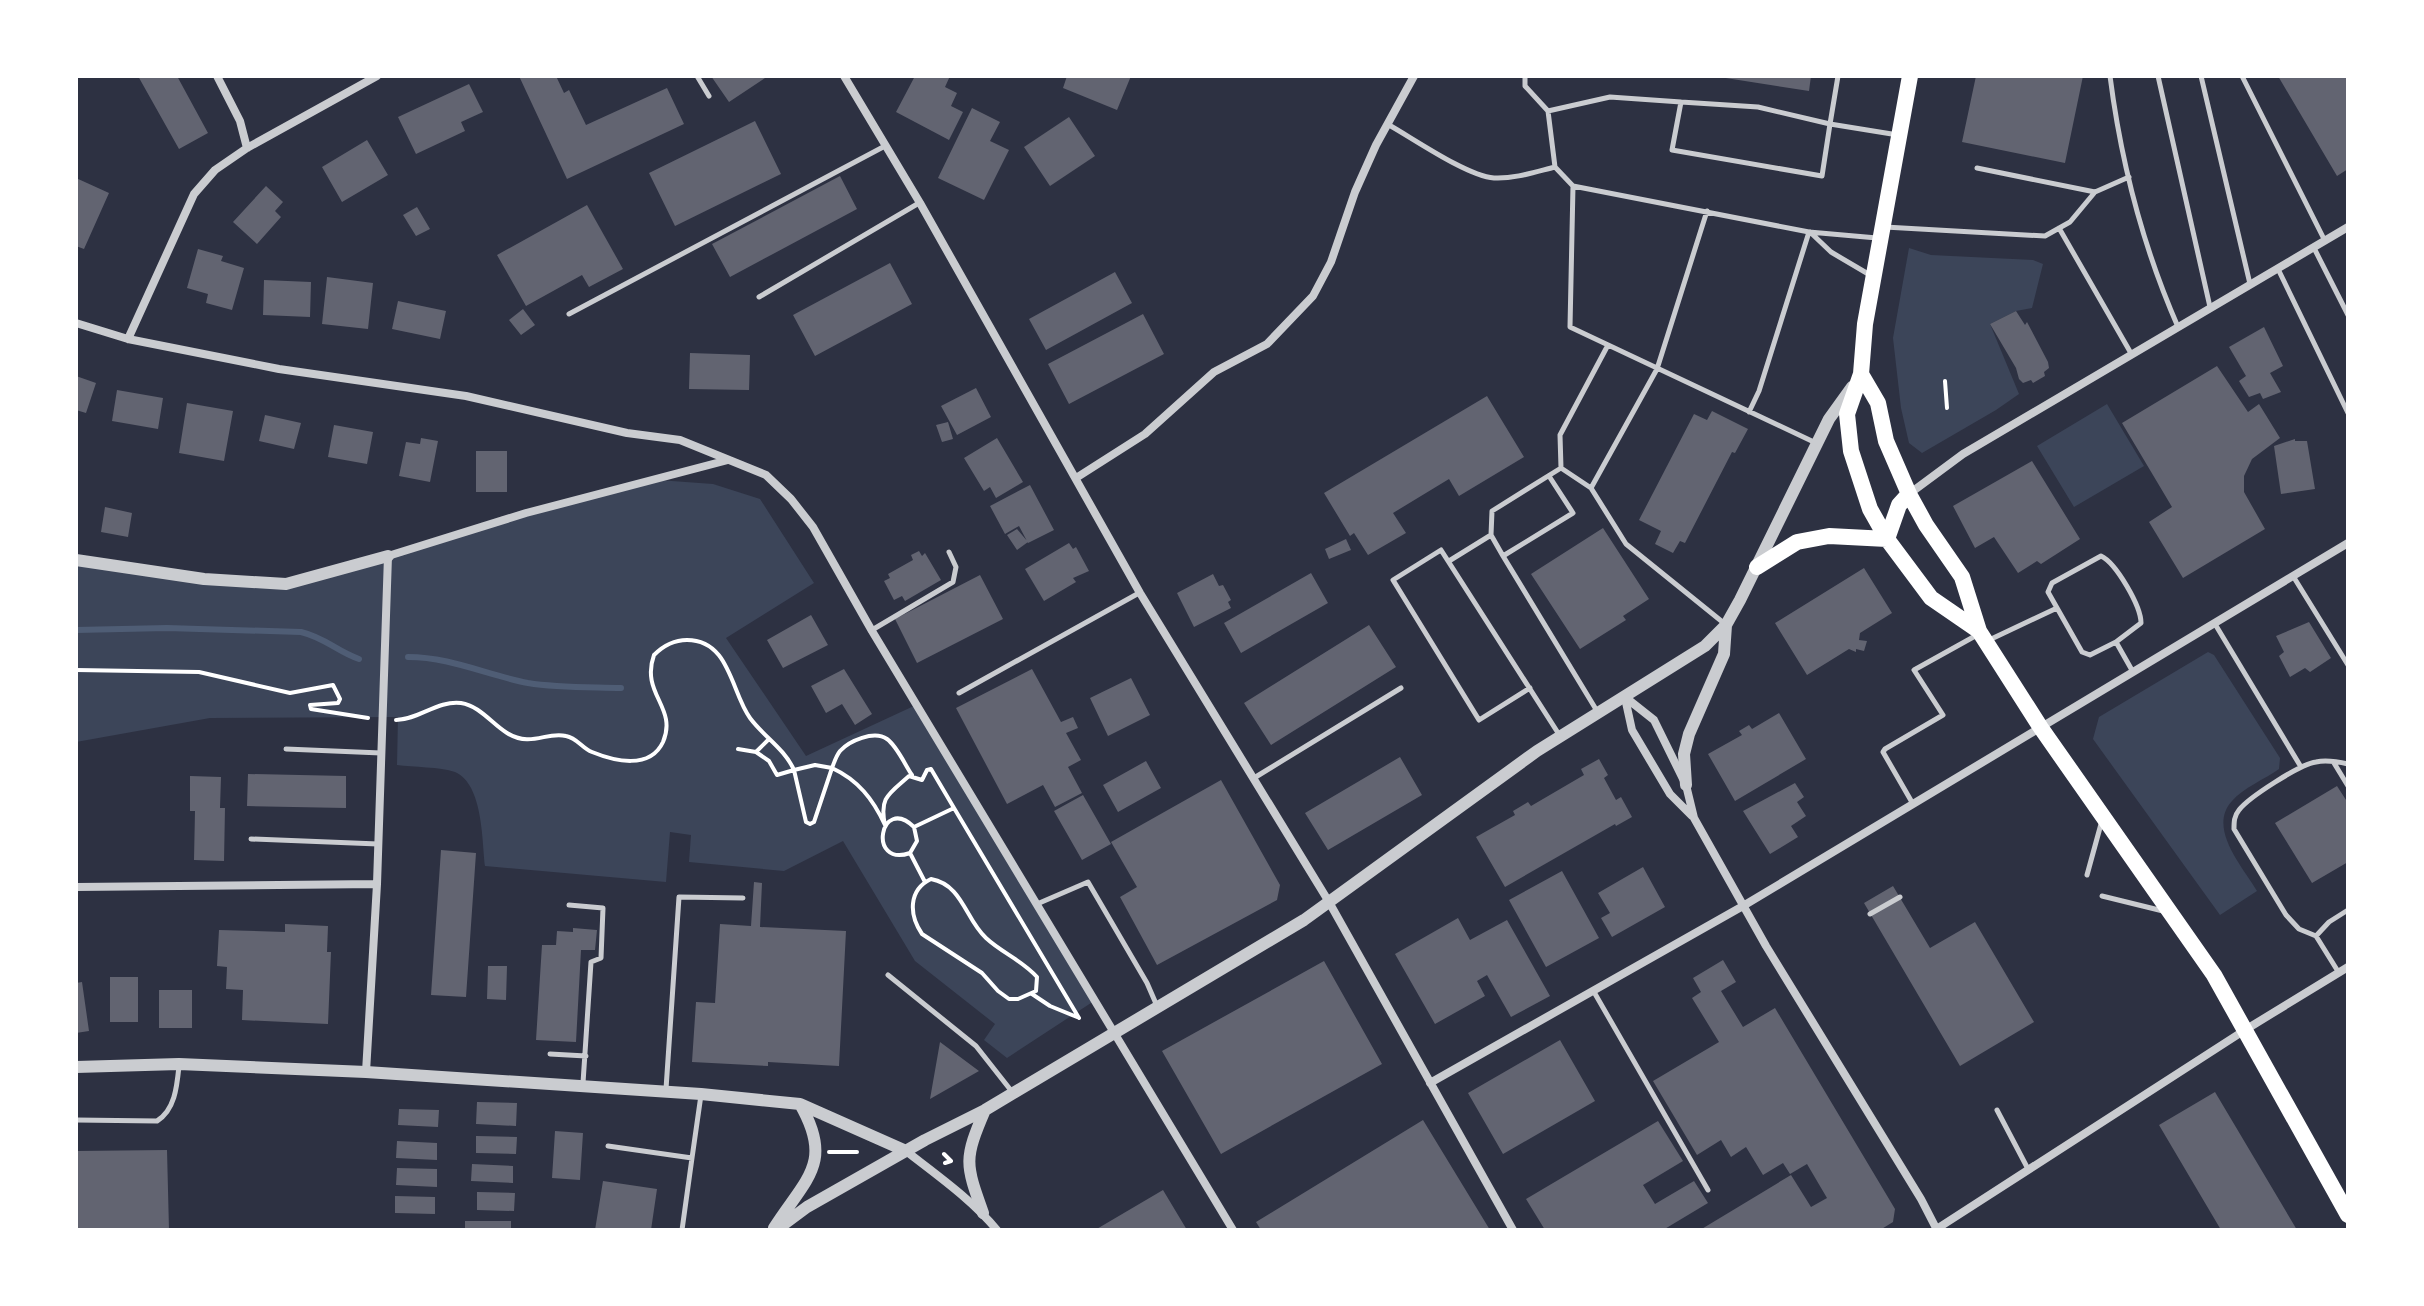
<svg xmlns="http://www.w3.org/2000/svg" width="2424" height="1306" font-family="'IBM Plex Sans',sans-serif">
	<rect width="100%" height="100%" fill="#2d3142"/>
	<path fill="#3c4559" d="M1909,248L1931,255L2033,260L2043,264L2032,308L2016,311L1990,324L2019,394L1996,410L1922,453L1909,443L1901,408L1893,338Z
		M2107,404L2144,466L2074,507L2037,446Z
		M658,480L713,484L760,499L814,583L726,638L806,756L916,705L1094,1001L1007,1058L984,1040L995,1024L915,961L843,841L784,871L689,862L691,835L670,832L666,882L485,866C482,840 483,784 455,772C440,767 413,767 397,765L398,717L210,718L76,742V559L286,584L507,518Z
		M2208,652L2214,655L2280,758L2279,769C2265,779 2243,788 2232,801C2207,828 2243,867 2257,891L2220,915L2093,739L2099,717Z"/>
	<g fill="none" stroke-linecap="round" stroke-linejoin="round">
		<path stroke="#4f5d75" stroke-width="6" d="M76,630L167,628L301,632C326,638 336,651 359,659
			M408,657C450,657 487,675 528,683C558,688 591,687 621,688"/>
	</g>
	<path fill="#626471" d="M138,76H177L208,133L179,149Z
		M519,76H556L564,93L569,90L586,125L667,88L684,124L567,179Z
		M711,76H768L729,102Z
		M915,76H950L945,87L957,93L951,106L963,112L949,140L896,112Z
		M1067,76H1131L1117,110L1063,88Z
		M1713,76H1811L1809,91Z
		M1976,76H2083L2065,163L1962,142Z
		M2278,76H2348V169L2337,176Z
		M469,84L483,112L461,122L465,131L416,154L398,117Z
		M972,108L1000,122L990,141L1009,150L984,200L938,178Z
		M1069,117L1095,156L1050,186L1024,147Z
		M755,121L781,174L675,226L649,173Z
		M367,140L388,175L342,202L322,167Z
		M840,176L857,209L730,277L712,244Z
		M76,178L109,193L84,249L76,246Z
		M266,186L283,202L275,211L281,217L257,244L233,222Z
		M587,205L623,269L589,287L582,275L526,306L497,255Z
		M417,207L430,229L416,236L403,215Z
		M198,249L223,256L221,261L244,268L232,310L206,303L208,294L187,288Z
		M890,263L912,304L815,356L793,315Z
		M1115,272L1132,303L1046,350L1029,319Z
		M327,277L373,283L368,329L322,324Z
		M264,280L311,282L310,317L263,315Z
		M398,301L446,311L440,339L392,329Z
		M523,309L535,325L521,335L509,320Z
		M2016,311L2025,325L2027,322L2048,362L2049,368L2044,372L2045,376L2033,383L2031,380L2023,383L2019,379L2016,368L1990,324Z
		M1143,314L1164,354L1069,404L1048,364Z
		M2264,327L2283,366L2270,373L2281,392L2263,399L2260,393L2249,397L2239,381L2246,376L2229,347Z
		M690,353L750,355L749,390L689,389Z
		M2217,366L2248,412L2259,404L2280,438L2252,459L2244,476V492L2265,529L2183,578L2149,522L2172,507L2122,423Z
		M76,376L96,383L86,413L76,410Z
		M976,388L991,417L957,435L941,406Z
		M117,390L163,398L158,429L112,421Z
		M1487,396L1524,457L1459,496L1449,479L1393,513L1406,533L1368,555L1354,533L1350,536L1324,493Z
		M187,403L233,411L224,461L179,453Z
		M1712,411L1748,429L1735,453L1732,452L1685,543L1680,541L1673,553L1655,544L1661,531L1639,520L1694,414L1707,420Z
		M265,415L301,423L294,449L259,441Z
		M948,422L953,439L942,442L936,425Z
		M334,425L373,432L367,464L328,457Z
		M421,438L438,441L430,482L399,476L406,442L420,444Z
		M997,438L1023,482L996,498L990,487L984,491L964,458Z
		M2295,439V441H2307L2315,489L2281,494L2274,446Z
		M476,451H507V492H476Z
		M2032,461L2080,539L2041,564L2037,561L2018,573L1994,537L1975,548L1953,506Z
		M1030,485L1054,530L1028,543L1019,526L1005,534L990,506Z
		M105,507L132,513L128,537L101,532Z
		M1603,528L1649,599L1623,616L1626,620L1580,649L1531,574Z
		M1017,529L1028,542L1017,550L1007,535Z
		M1346,539L1351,550L1329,559L1325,549Z
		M1069,543L1073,549L1076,547L1089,571L1073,578L1076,582L1044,601L1025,569Z
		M919,551L922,556L925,553L941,580L905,601L902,596L894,600L884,581L890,578L888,574L913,560L911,555Z
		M1864,568L1892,613L1860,633L1859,640L1867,641L1864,651L1856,649V652L1849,649L1807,675L1775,623Z
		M1311,573L1328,603L1241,653L1224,623Z
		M1213,574L1219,586L1223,585L1231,600L1228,602L1231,608L1194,627L1177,593Z
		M980,575L1003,619L917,663L895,619Z
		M811,615L828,645L783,668L767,640Z
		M2309,622L2331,658L2310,672L2305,668L2290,677L2279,656L2284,652L2276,636Z
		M1369,625L1396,667L1271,745L1244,703Z
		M844,669L872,714L855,725L842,704L826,713L811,686Z
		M1032,669L1061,722L1073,717L1078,728L1066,733L1081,760L1068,767L1082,793L1055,807L1043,785L1007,804L956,708Z
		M1131,678L1150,715L1108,736L1090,698Z
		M1779,713L1806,759L1735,801L1708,754L1742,735L1739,731L1749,725L1752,729Z
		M1400,757L1422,795L1328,850L1305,813Z
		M1599,759L1608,775L1604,778L1616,800L1621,797L1632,817L1616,826L1615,824L1505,887L1476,837L1515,815L1513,811L1528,802L1531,806L1584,775L1581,769Z
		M1146,761L1161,788L1118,812L1103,785Z
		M248,774L346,776V808L247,806Z
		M190,776L221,777L220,808H225L224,861L194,860L195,811H190Z
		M1221,780L1280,885L1277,900L1157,965L1120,897L1137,887L1111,842Z
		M1795,783L1804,797L1797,802L1806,816L1791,826L1798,837L1770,854L1743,811Z
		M2337,786L2348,803V862L2312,883L2275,823Z
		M1083,795L1111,844L1082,860L1054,811Z
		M441,850L476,853L466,997L431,995Z
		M1643,867L1665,907L1612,937L1601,918L1610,913L1598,893Z
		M1562,871L1599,938L1546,967L1509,900Z
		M754,882L762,883L760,927L846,931L839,1066L768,1062V1066L692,1062L696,1002L715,1003L720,924L751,926Z
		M1893,886L1930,948L1975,922L2034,1022L1960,1066L1864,903Z
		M1458,918L1470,940L1507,920L1550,996L1511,1017L1487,975L1477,981L1485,996L1435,1024L1395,954Z
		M285,924L328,926L327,952H331L328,1024L242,1020L243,990L226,989L227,967L217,966L219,930L285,932Z
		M573,928L597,930L595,950H581L576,1042L536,1040L542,945H556L557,931L573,932Z
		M1723,960L1736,982L1721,991L1743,1027L1775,1008L1895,1209L1893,1222L1880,1230H1700L1791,1175L1811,1207L1827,1198L1807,1164L1790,1174L1783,1163L1763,1175L1746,1147L1731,1157L1721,1140L1697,1155L1653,1081L1719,1042L1692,998L1701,992L1693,978Z
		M1324,961L1382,1064L1221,1154L1162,1051Z
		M488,966H507L506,1000L487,999Z
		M110,977H138V1022H110Z
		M82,982L89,1031L76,1033V983Z
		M159,990H192V1028H159Z
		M1560,1040L1595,1101L1503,1154L1468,1093Z
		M940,1042L979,1071L930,1099Z
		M2215,1092L2297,1230H2221L2159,1125Z
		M477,1102L517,1103L516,1126L476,1124Z
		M399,1109L439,1110L438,1127L398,1125Z
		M1423,1120L1490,1230H1261L1256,1222Z
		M1658,1121L1683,1161L1643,1185L1655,1204L1694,1181L1708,1203L1663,1230H1545L1526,1199Z
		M555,1131L583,1133L580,1180L552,1178Z
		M476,1136L517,1137L516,1154L476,1153Z
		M397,1141L437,1143V1160L396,1158Z
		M167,1150L169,1230H76V1151Z
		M472,1164L513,1166V1183L471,1181Z
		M397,1168L437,1169V1187L396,1185Z
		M603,1181L657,1189L651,1230H595Z
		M1163,1190L1187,1230H1095Z
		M477,1192L515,1193L514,1211L477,1210Z
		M395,1196L435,1197V1214L395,1213Z
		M465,1221H511V1230H465Z"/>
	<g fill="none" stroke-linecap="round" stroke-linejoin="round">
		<path stroke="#fff" stroke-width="4" d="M1945,381L1947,408
			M76,670L199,672L290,693L333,685L340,699L338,703L310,705L311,709L368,718
			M396,720C418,720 438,700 461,703C480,706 492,724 507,733C532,748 546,731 566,736C577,738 582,748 592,752C614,761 650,770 663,742C678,707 640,694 654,655C663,646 674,640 687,640C730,640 731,692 750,718C764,737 784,748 794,770L777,775L769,761L756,752
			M738,749L756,752L769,739
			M815,765L832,768L814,822L810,824L806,822L794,770Z
			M954,808L1079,1018
			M910,853C867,868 880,794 914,827L954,808L931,769L927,770L922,780L909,776C889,794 879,797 885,825C873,799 858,780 832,768C834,763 836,756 840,751C849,741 874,730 887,739C897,746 905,765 912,775
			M910,853L925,882
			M910,853L917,841L914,827
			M931,879C963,885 965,919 986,938C1002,953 1022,960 1037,977L1036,991L1018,999H1009L998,991L982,973L922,934C909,915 908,890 931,879Z
			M1032,994L1050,1006L1077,1017
			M829,1152H857
			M944,1154L951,1161L945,1163"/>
		<path stroke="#caccd0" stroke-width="5" d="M697,76L709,96
			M1525,76V86L1548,111L1555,167L1573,186
			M2110,76C2121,162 2143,247 2178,327
			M2158,76L2210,307
			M2201,76L2250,284
			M2242,76L2325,241
			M1681,102L1758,107L1830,124L1838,76
			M1548,111L1610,97L1681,102L1672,150L1822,176L1830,124L1898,135
			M1389,125C1414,139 1467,176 1494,178C1514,179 1535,172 1555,167
			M1977,168L2095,192L2129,177
			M1707,211L1657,369L1591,488L1626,544L1725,624
			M1885,227L2045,236L2070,222L2095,192
			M2059,228L2132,355
			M1810,232L1831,252L1870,275
			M2314,248L2348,315
			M2278,269L2348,413
			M759,297L919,203
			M569,314L885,146
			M1749,412L1759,391L1809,232
			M1816,443L1570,327L1573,186L1809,232L1877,238
			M1561,468L1560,435L1608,345
			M1549,476L1573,513L1503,556L1597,711
			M1503,556L1491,535L1492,511L1561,468L1591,488
			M1449,561L1491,535
			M2293,576L2348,665
			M2215,624L2301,767
			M872,630L953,582L956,567L949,552
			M1987,641L2057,608
			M2116,642L2141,623C2141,606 2116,563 2101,556L2052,583L2048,592L2082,652L2090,655L2116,642L2133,672
			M1530,688L1479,720L1393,580L1441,550L1560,736
			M959,693L1139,593
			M286,749L381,753
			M2334,763L2348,786
			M1254,778L1401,688
			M1913,804L1883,752L1885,749L1943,715L1914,670L1977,635
			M251,839L378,844
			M2087,875L2101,824
			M2102,896L2163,911
			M1037,904L1088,882L1147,983L1157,1006
			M569,905L603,908L601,958L591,962L583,1083
			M1870,914L1900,897
			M2316,936L2329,922L2348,910
			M2339,973L2316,936L2299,929L2286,915L2234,829C2234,822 2234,816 2239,810C2248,798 2300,764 2316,762C2325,760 2339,762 2348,764
			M888,975L976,1046L1013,1093
			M1594,992L1708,1190
			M550,1054L586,1056
			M666,1089L679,897L743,898
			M1997,1110L2028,1169
			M76,1120L157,1121C175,1110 177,1086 179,1066
			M608,1146L692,1158L682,1230
			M692,1158L701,1095"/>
		<path stroke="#caccd0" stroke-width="8" d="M217,76L240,121L247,148
			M844,76L920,203L1140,593L1329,902L1513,1230
			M76,323L128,339L279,369L466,396L627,433L680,440L766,475L791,499L813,527L872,631L1233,1230
			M128,339L194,194L215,170L247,148L377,76
			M1076,478L1145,434L1214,372L1267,344L1313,296L1331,262L1355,192L1376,145L1414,76
			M1909,494L1963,454L2348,227
			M1625,697L1654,720L1686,785L1694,818L1766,946L1921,1199L1937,1230
			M1625,698L1632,730L1670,794L1692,816
			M76,887L377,884
			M366,1072L377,884L388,556L526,513L728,460
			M1430,1083L1743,906L2348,543
			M906,1151C938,1176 971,1199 997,1230
			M1935,1230L2245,1030L2348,967"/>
		<path stroke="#caccd0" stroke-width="12" d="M76,560L204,579L286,584L388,556
			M1686,785L1684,754L1689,734L1724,654L1726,625
			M76,1067L179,1064L366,1072L701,1094L800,1104L906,1151
			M983,1213C965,1163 964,1159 985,1110
			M774,1228C806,1178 834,1163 800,1104
			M776,1230L807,1207L925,1140L985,1110L1304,920L1537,751L1705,646L1726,625L1740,600L1829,419L1852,387"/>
		<path stroke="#fff" stroke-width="16" d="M1910,76L1865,324L1861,374L1847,414L1851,451L1870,509L1887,539L1931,598L1979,631
			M1861,374L1878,403L1886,441L1909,494L1926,525L1962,577L1979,631L2041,728L2214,975L2348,1215
			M1757,567L1797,542L1829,536L1887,539L1899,505L1909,494"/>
	</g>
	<rect width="2424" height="1306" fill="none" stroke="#ffffff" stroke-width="156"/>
</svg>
